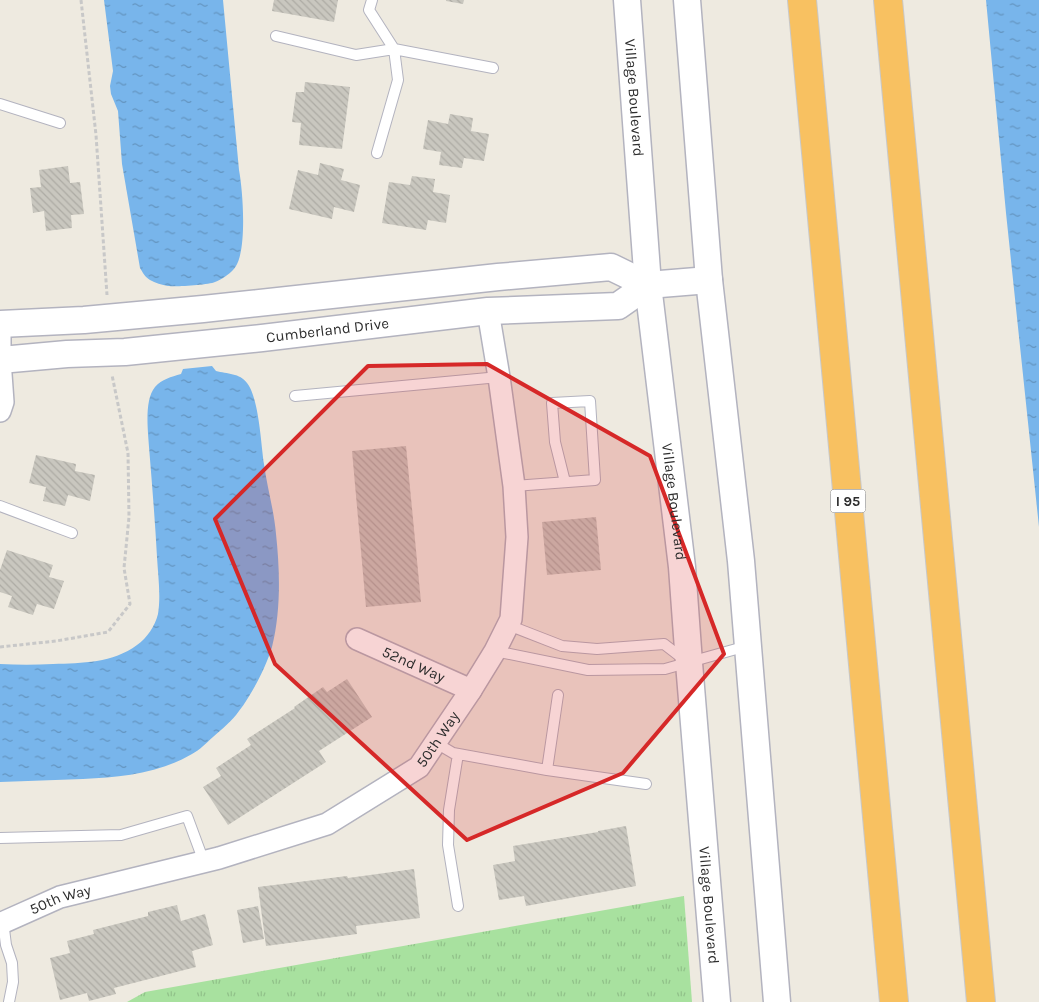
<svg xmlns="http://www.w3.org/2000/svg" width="1039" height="1002" font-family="Karla,sans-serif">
	<defs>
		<pattern id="grass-tufts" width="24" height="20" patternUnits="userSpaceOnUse" patternTransform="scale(1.25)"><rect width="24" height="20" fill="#a8e19f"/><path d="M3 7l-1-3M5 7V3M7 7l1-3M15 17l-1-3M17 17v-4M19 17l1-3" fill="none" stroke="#91c189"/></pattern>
		<pattern id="water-ripples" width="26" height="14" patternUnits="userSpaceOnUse" patternTransform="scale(1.25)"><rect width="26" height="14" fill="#78b5eb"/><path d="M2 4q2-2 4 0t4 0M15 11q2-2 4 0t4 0" fill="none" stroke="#6394bf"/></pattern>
		<pattern id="building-back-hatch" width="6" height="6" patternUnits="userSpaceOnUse" patternTransform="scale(1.25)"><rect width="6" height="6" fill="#c9c7bf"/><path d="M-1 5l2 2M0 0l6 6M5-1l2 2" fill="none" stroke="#adaba4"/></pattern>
	</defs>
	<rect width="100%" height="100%" fill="#eeeae0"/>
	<path fill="url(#grass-tufts)" d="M684,896L692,1002H127L145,992Z"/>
	<path fill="url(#water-ripples)" d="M104,0H223L239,170C243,191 247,248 236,266C233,272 221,280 215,282C208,285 176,287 168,286C162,285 155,283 150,280C145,277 143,273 140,268L122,164L118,111L111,94L110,86L113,71Z
		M986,0H1039V527L1006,213Z
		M212,366L216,371C227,374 240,373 247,383C259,398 261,444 264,464C267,487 274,510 276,534C280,571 281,611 272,647C266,667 252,694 239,711C232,721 222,729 213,737C206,743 200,750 192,754C158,774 121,777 83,779C55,780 28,781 0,782V664C18,665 35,665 53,664C82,663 113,663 137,645C147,638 155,626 158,614C161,596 158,575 157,557C155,520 152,484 149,447C148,431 144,400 155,387C162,379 171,377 181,374L183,369Z"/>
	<path fill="url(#building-back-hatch)" d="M274,0H338L334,22L272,11Z
		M446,0H464L463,4L446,1Z
		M305,82L350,87L342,149L299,145L301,123L292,122L296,92H304Z
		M450,114L473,118L471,131L489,134L484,161L464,158L462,168L439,165L441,152L423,149L428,120L448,124Z
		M320,163L344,169L341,180L360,185L354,212L334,207L332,219L289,209L298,170L318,175Z
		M68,166L70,183L80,182L84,214L71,215L72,228L46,231L44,211L33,213L30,188L41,187L39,170Z
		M412,176L435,179L433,192L450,195L446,223L428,220L426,230L382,223L389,182L410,185Z
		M406,446L421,602L366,607L352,451Z
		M36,455L76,464L75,471L95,475L90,501L68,495L65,506L43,501L46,487L29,483Z
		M596,517L601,570L547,575L542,522Z
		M7,550L53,565L49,577L64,581L54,609L37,604L33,615L8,607L12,596L0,592V570Z
		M347,679L372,717L319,751L326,762L228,825L203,787L221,776L216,768L251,745L247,739L295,708L294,707L323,687L327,692Z
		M626,826L636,886L526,906L524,896L499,900L493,865L515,861L513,846L598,832V831Z
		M414,869L420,918L356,926L357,934L266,946L258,887L347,876L348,878Z
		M177,905L181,921L205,914L213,945L192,951L196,967L114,988L116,994L89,1001L87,993L60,1000L50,958L70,953L67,941L94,934L93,930L148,916V912Z
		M258,906L264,939L243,943L237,910Z"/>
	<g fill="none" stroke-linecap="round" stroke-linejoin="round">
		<defs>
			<path id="service" d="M372,0L369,10L394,49L493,68
				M276,36L356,55L394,49L398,80L377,153
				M0,104L60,123
				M295,396L499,377
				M514,486L595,480L590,401L552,403L555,442L565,482
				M0,506L72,533
				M508,625L562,646L597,649L664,644L686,661
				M495,651L588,670L665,669L747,646
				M436,743L453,753L547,770L558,695
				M458,754L449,810L448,845L458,906
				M547,770L646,784
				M0,838L121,835L187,816L204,862
				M3,921L6,945L12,963L13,982L9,1002"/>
			<g id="minor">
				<path d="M0,327V360L3,402L0,411"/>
				<path id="s1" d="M357,639L471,690"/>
				<path id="s2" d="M4,922L60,897L219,858L327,824L419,767L471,690L495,651L511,619L517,537L514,486L499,377L488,311"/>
			</g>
			<g id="tertiary">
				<path id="s3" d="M627,0L648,285L682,567L689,663L717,1002"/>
				<path d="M687,0L709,280L741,561L777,1002"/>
				<path d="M0,324L84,320L203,309L498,277L611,267L648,285"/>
				<path id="s4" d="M0,360L67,354L125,352L262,338L488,311L618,306L648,285L709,280"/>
			</g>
			<path id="motorway" d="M802,0L894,1002
				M888,0L981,1002"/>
		</defs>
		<use href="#service" stroke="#b3b3bf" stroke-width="12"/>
		<use href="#minor" stroke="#b3b3bf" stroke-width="24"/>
		<use href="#tertiary" stroke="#b3b3bf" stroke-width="29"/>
		<use href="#motorway" stroke="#c8c8c8" stroke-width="30"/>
		<path stroke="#c8c8c8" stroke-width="3" stroke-dasharray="4 2.5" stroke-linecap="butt" d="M81,0L96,135L107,295
			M0,647L56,641L108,632L130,604L124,568L129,517L128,453L112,375"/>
		<use href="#service" stroke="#fff" stroke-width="10"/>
		<use href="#minor" stroke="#fff" stroke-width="21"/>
		<use href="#tertiary" stroke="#fff" stroke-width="26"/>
		<use href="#motorway" stroke="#f8c161" stroke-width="28"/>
	</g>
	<path fill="#d62828" fill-opacity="0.2" stroke="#d62828" stroke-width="4" stroke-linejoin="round" d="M487,364L650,456L724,654L623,773L467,840L275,664L215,519L368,366Z"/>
	<g text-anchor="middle" stroke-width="4" stroke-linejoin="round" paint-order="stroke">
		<rect fill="#fff" stroke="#6c6c6c" stroke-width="1" x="830.5" y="489.5" width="35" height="23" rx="4"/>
		<g font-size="14" font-weight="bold" fill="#2d2d2d">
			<text x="848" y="506">I 95</text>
		</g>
		<g font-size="15" fill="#2d2d2d" stroke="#fff">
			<text dy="5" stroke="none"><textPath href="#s3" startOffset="98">Village Boulevard</textPath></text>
			<text dy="5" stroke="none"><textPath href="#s4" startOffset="329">Cumberland Drive</textPath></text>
			<text dy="5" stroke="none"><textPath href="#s3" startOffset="504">Village Boulevard</textPath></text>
			<text dy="5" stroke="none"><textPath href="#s1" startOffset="62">52nd Way</textPath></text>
			<text dy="5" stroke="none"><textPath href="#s2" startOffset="480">50th Way</textPath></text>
			<text dy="5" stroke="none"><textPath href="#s2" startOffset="61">50th Way</textPath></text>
			<text dy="5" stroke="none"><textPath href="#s3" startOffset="909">Village Boulevard</textPath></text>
		</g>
	</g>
</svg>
